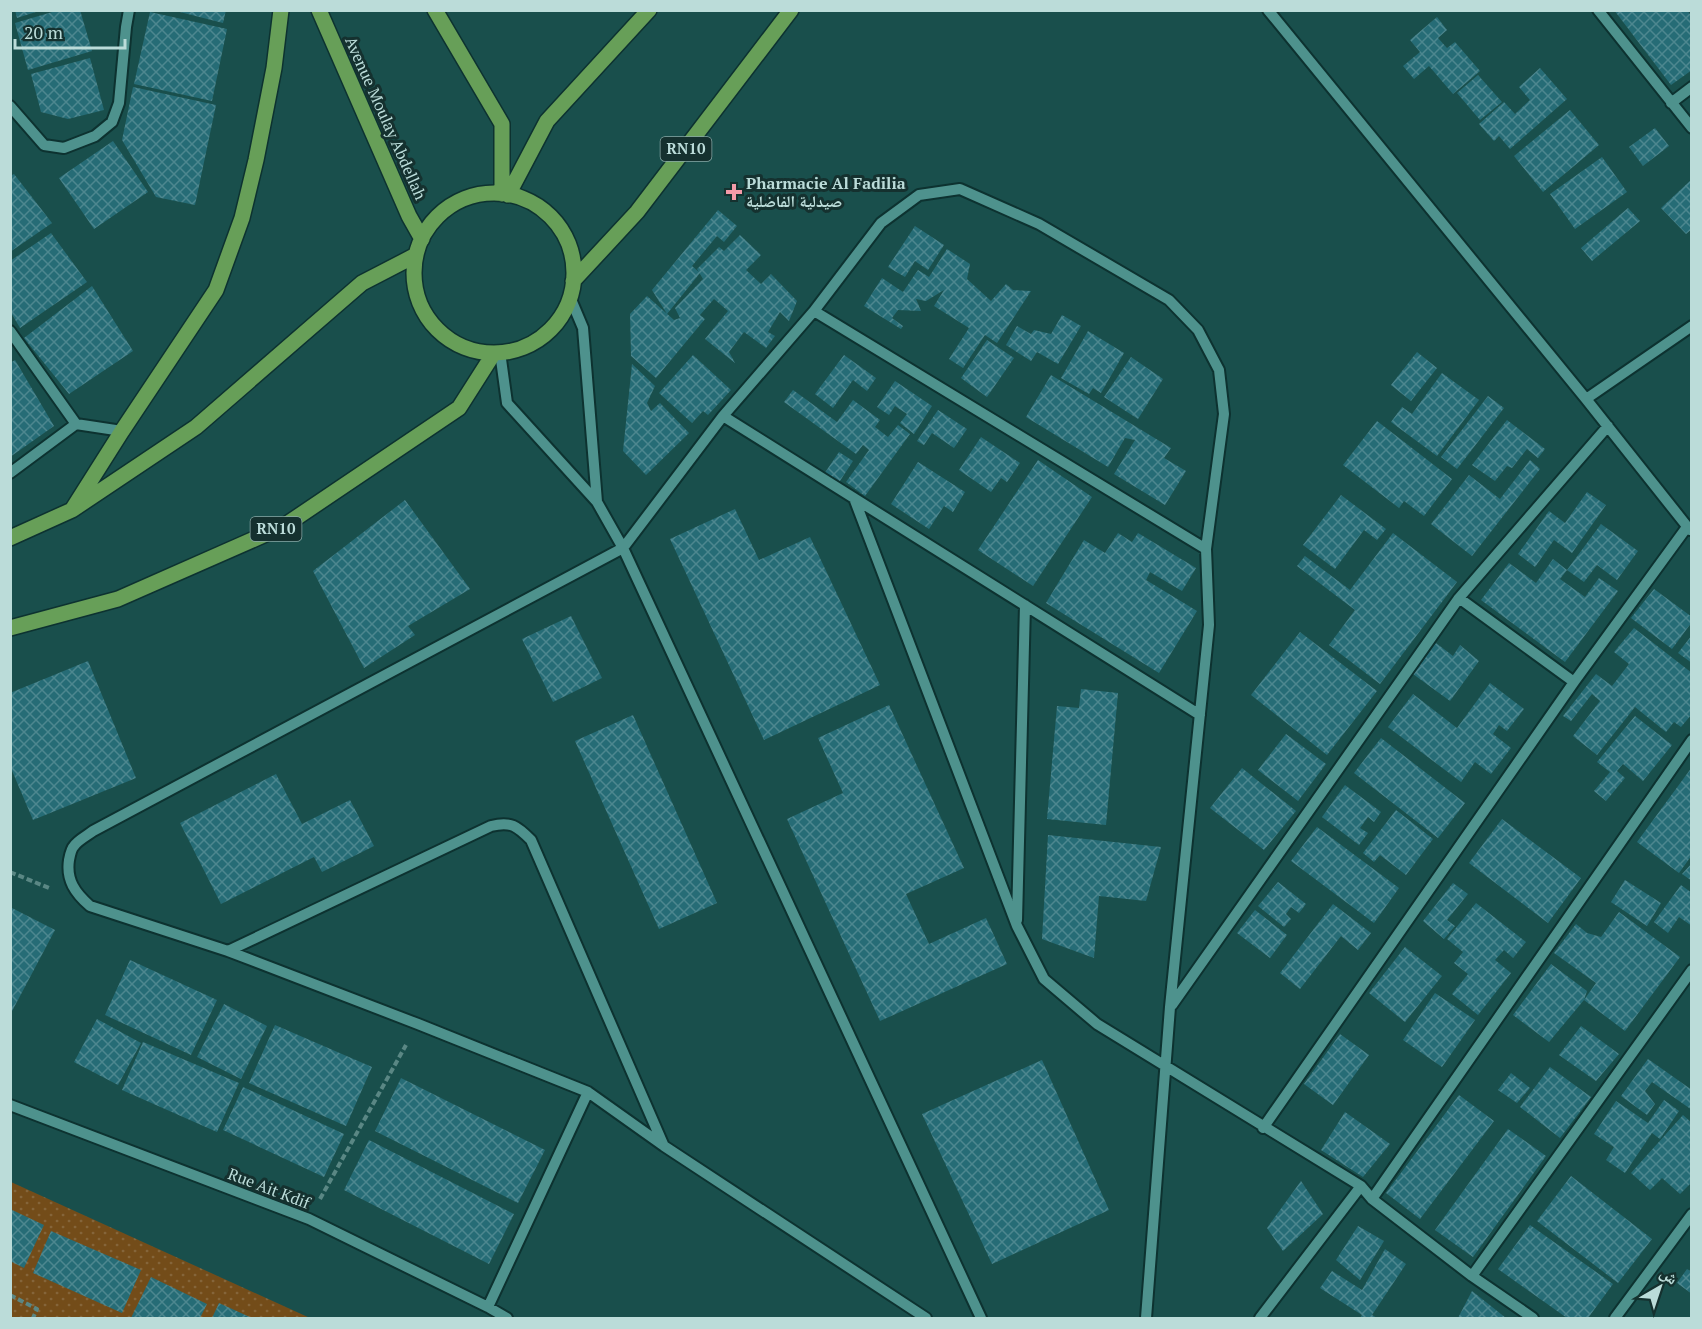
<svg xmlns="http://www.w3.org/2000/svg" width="1702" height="1329" font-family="'PT Serif','Noto Naskh Arabic',serif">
	<defs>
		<pattern id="park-dots" width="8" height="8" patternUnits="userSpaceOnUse" patternTransform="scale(1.5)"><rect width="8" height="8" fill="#734c19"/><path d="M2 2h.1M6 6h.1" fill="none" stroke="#85653a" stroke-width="1.8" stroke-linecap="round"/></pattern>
		<pattern id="building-cross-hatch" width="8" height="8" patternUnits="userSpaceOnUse" patternTransform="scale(1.5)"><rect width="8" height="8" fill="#266c76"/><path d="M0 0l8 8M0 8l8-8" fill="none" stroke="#4d878f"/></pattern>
	</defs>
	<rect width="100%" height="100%" fill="#194f4c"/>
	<path fill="url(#park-dots)" d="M11,1182L310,1318H11Z"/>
	<path fill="url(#building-cross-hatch)" d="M15,10H39V11L17,18Z
		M59,10H80L92,51L28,70L15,23Z
		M172,10H226L223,23Z
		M1614,10H1687L1692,17V70L1671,85Z
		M150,12L227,29L212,101L134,84Z
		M1437,17L1447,30L1438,38L1447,48L1455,42L1480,71L1453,94L1429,66L1414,79L1403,66L1420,52L1410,40Z
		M90,58L104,110L68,119L41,112L31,74Z
		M1540,68L1567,99L1510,149L1499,136L1494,141L1479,124L1504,102L1515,114L1530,100L1519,87Z
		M1478,75L1502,102L1480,120L1457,93Z
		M133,87L216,105L195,205L156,197L122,140Z
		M1570,110L1599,145L1543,192L1514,156Z
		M1655,128L1669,146L1643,166L1629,147Z
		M113,141L148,192L94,229L59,178Z
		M1602,157L1627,192L1575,229L1550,194Z
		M14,174L52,223L10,252V176Z
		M1692,179V229L1686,234L1661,208Z
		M1628,208L1640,221L1592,261L1581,248Z
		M718,210L737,226L724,242L717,236L692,266L700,273L667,314L652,290Z
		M915,226L944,245L928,270L915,261L905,277L888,267Z
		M51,233L87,282L20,328L10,311V261Z
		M740,235L761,255L746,270L761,284L771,274L797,301L789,321L780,312L768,332L775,336L766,348L744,332L729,352L735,363L705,339L728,311L714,299L700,315L705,319L656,378L631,356L630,314L647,296L674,320L680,318L675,308L703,279L697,269L719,247L724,251Z
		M947,249L970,264L967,279L991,301L1006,284L1013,290L1031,291L997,343L985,335L963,368L949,359L969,328L934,306L944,290L926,301L916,299L921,311L898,310L892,318L903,326L901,329L864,306L882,278L903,292L918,270L929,277Z
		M92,286L133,351L69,394L24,338Z
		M1062,315L1081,326L1058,364L1037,352L1031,361L1006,345L1017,326L1031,334L1034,330L1051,334Z
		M1088,331L1124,353L1101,393L1093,388L1089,394L1061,378Z
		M987,340L1014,358L987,397L961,378Z
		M1417,352L1437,368L1411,401L1391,385Z
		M693,355L731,390L708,415L703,411L692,423L659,393Z
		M844,355L876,378L867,391L853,380L833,408L815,394Z
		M1131,357L1163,379L1138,419L1104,397Z
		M15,360L54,426L10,457V363Z
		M632,364L655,386L647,403L651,411L660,403L689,433L646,475L623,451Z
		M1442,373L1479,400L1437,456L1391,422L1402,407L1412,414Z
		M1051,375L1171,448L1164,458L1186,471L1165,505L1114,474L1135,440L1125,438L1108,467L1026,417Z
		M895,381L932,406L914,434L900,423L907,414L895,406L889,415L877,407Z
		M793,390L837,422L853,400L880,420L875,427L888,437L898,425L910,434L865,496L846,482L869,450L863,445L856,454L784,402Z
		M1488,396L1504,408L1457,469L1441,457Z
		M938,410L967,429L954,448L932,433L924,445L917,441Z
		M1507,420L1545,449L1538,458L1527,449L1512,468L1507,466L1495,481L1472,465Z
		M1377,421L1452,479L1424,516L1404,501L1399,508L1343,465Z
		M981,437L1020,463L1007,482L1001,478L991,492L959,470Z
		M839,452L853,461L838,484L824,474Z
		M1038,460L1092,497L1033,586L978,550Z
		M1530,460L1540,469L1472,556L1431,524L1469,475L1500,499Z
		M918,462L965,492L953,512L944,506L929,529L891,504Z
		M1587,492L1606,505L1572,553L1554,540L1535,567L1518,554L1549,511L1565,523Z
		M1341,495L1386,529L1377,540L1364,530L1335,569L1303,545Z
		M405,500L470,589L408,626L415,635L364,668L313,571Z
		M735,509L759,560L810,537L880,685L764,740L670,539Z
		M1601,524L1638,551L1617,580L1597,565L1584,582L1567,570Z
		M1118,533L1132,542L1138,533L1196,568L1182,591L1150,572L1146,580L1197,611L1159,673L1046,603L1084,540L1105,553Z
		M1393,533L1457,582L1380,684L1329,645L1355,610L1297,566L1305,556L1350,590Z
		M1553,559L1567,570L1560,579L1585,597L1599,578L1618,591L1565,662L1481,600L1509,563L1536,583Z
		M1654,589L1692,617V622L1672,649L1631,618Z
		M571,616L602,678L553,702L522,639Z
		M1634,628L1692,673V714L1681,727L1674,722L1666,732L1635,707L1597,755L1573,736L1600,701L1592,694L1571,721L1563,716L1596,674L1612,686L1629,664L1614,652Z
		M1300,632L1377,691L1327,755L1251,695Z
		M1692,635V663L1678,653Z
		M1436,643L1453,656L1460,645L1479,661L1450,701L1413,674Z
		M88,661L136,778L33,820L10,766V693Z
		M1490,683L1524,709L1507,731L1499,725L1493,734L1511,748L1491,774L1475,762L1461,782L1388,727L1413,694L1457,728Z
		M1081,689L1118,693L1106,825L1047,819L1057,706L1079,708Z
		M889,705L964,868L906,894L929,944L986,918L1007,964L880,1021L787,819L843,793L818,738Z
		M633,715L717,903L659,929L575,741Z
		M1635,716L1672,745L1643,781L1623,764L1617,771L1625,778L1606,801L1594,791L1610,772L1597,762Z
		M1286,734L1326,764L1298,801L1258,770Z
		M1381,738L1465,803L1438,838L1354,773Z
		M1692,767V855L1679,873L1637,842Z
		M1242,768L1296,811L1264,850L1210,808Z
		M276,774L302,824L350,800L374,846L322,872L314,857L221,904L180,823Z
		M1345,785L1381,812L1374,822L1368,817L1360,828L1368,833L1359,845L1322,817Z
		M1396,810L1433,839L1406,875L1380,855L1374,862L1363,853Z
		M1502,819L1581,878L1548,923L1469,863Z
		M1317,827L1399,888L1374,923L1291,861Z
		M1048,835L1161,847L1146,901L1099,896L1094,958L1042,939Z
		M1692,863V881L1682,874Z
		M1625,880L1661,903L1647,926L1611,902Z
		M1278,882L1306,904L1299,913L1291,907L1286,914L1291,919L1284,927L1258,906Z
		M1453,883L1468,894L1447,920L1455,926L1444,939L1423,921Z
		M1681,885L1692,893V926L1679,917L1668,933L1654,922Z
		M1476,903L1526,942L1513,958L1504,950L1495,960L1511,973L1478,1015L1452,994L1468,974L1454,963L1463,952L1447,939Z
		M1333,904L1371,933L1358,950L1341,936L1300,989L1280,973Z
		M10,907L55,930L10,1015Z
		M1255,910L1287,935L1270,958L1237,933Z
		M1619,912L1680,957L1625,1031L1584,1000L1549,1042L1513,1015L1551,964L1587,991L1584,1000L1596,983L1554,953L1576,924L1587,933L1601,937Z
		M1405,947L1442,976L1405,1022L1369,993Z
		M130,960L217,1000L191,1055L105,1015Z
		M1435,993L1475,1020L1442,1067L1403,1040Z
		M224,1004L267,1026L241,1079L197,1057Z
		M97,1019L141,1043L118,1085L74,1062Z
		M275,1025L372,1067L346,1126L249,1083Z
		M1581,1026L1619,1054L1596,1081L1559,1055Z
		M1340,1034L1369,1055L1333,1105L1304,1084Z
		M143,1042L239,1083L217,1132L122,1090Z
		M1648,1059L1692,1090V1110L1652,1082L1645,1091L1655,1104L1647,1115L1621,1096Z
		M1042,1060L1109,1210L992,1264L922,1114Z
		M1550,1067L1591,1097L1560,1138L1520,1107Z
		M1511,1073L1530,1088L1517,1103L1498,1090Z
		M401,1078L545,1150L518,1203L375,1131Z
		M243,1087L344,1134L324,1177L223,1130Z
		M1459,1095L1494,1121L1420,1219L1386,1193Z
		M1664,1100L1679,1111L1660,1139L1652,1133L1625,1173L1606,1160L1614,1147L1594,1134L1616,1101L1648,1123Z
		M1345,1112L1390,1144L1363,1177L1321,1150Z
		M1683,1115L1692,1123V1182L1680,1194L1662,1178L1650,1190L1631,1173Z
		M1508,1129L1546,1156L1473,1257L1435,1230Z
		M369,1140L514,1214L489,1264L344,1190Z
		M1571,1176L1652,1239L1618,1283L1537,1221Z
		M1301,1181L1323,1214L1283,1251L1267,1228Z
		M10,1209L44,1225L24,1268L10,1261Z
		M1530,1225L1613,1284L1588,1318H1567L1498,1269Z
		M1358,1226L1384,1241L1360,1280L1336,1260Z
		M51,1231L141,1270L122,1313L33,1273Z
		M1385,1249L1406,1264L1372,1315L1377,1318H1360L1362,1315L1320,1288L1332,1271L1362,1290Z
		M1687,1269L1692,1272V1294L1677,1283Z
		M151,1277L207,1304L200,1318H131Z
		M1472,1291L1506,1318H1458Z
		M219,1303L252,1318H212Z"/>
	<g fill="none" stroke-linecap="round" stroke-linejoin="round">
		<defs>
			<path id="minor" d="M1268,10L1586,399L1690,530
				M1598,10L1692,128
				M1671,103L1692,87
				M10,106L44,145L64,148L95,136L112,122L119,103L126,27L129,10
				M570,297L583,328L597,502
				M814,311L1206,549
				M10,331L76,424L122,431
				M500,352L507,403L597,502L623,548L981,1318
				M1586,399L1692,326
				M723,416L1200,715
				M10,473L76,424
				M854,498L1017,926L1044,979L1097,1024L1361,1186L1372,1199L1472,1276L1533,1318
				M1459,598L1574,682
				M1017,920L1025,605
				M228,951L491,826C511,821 517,826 531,840L663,1144
				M1172,1005L1459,598L1608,426
				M10,1105L309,1219L488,1307L507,1318
				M1263,1128L1574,682L1687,527
				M1372,1199L1692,740
				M1472,1276L1692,970
				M488,1307L588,1092
				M926,1318L664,1146L588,1092L418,1024L228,951L90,906C75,893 66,880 69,860C70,855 71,849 74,846C78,840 88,835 93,831L623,548L723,416L814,311L881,223L919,195L960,189L1039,224L1169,300L1198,330L1219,370L1224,414L1206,549L1209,625L1170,1007L1146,1318
				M1260,1318L1361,1186
				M1615,1318L1692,1214"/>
			<path id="major" d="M319,10L409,216L422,239
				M435,10L502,124V194
				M414 273a80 80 0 1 1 160 0a80 80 0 1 1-160 0Z
				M508,195L547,121L649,10
				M573,281L637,212L791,10
				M72,510L122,431L216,290L242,218L256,160L274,68L281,10
				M10,538L72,510L196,427L362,283L416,255
				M10,628L118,599L284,526L459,408L494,353"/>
		</defs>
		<use href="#minor" stroke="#0d3230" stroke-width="14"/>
		<use href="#major" stroke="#0d3230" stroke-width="18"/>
		<path stroke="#5a8784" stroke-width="4" stroke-dasharray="6 3" stroke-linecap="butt" d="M10,872L49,888
			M320,1199L406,1045
			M10,1295L37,1309L33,1318"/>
		<use href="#minor" stroke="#4e928d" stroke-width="10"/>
		<use href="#major" stroke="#679f58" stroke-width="15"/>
	</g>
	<path fill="#f39aa8" stroke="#15312f" stroke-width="2" d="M731 183h6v6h6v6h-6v6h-6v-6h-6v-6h6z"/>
	<g text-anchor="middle" stroke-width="6" stroke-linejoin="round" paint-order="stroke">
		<g fill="#15312f" stroke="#89a9a6" stroke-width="1.5">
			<rect x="660.5" y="137" width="51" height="24" rx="4.5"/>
			<rect x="250.5" y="517" width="51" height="24" rx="4.5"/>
		</g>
		<g font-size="15" font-weight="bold" fill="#bbdcd9">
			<text x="686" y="154">RN10</text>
			<text x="276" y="534">RN10</text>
		</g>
		<g font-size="16" fill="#bbdcd9" stroke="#15312f">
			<text transform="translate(386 118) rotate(66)" y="6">Avenue Moulay Abdellah</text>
			<text transform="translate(269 1188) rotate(21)" y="6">Rue Ait Kdif</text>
		</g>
		<g font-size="16" font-weight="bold" fill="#bbdcd9" stroke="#15312f" text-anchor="start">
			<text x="746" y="189">Pharmacie Al Fadilia<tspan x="746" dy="18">صيدلية الفاضلية</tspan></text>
		</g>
	</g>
	<rect width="1702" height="1329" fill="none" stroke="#bbdcd9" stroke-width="24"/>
	<g transform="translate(1660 1287) rotate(39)" stroke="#15312f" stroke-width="4.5" paint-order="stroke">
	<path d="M0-4.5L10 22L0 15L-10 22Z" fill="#bbdcd9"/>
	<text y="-9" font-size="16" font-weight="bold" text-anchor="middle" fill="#bbdcd9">ش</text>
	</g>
	<path d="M15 39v9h110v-9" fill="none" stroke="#bbdcd9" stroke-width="3"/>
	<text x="24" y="39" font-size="18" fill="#bbdcd9" stroke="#15312f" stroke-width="4.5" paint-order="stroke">20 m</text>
</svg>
